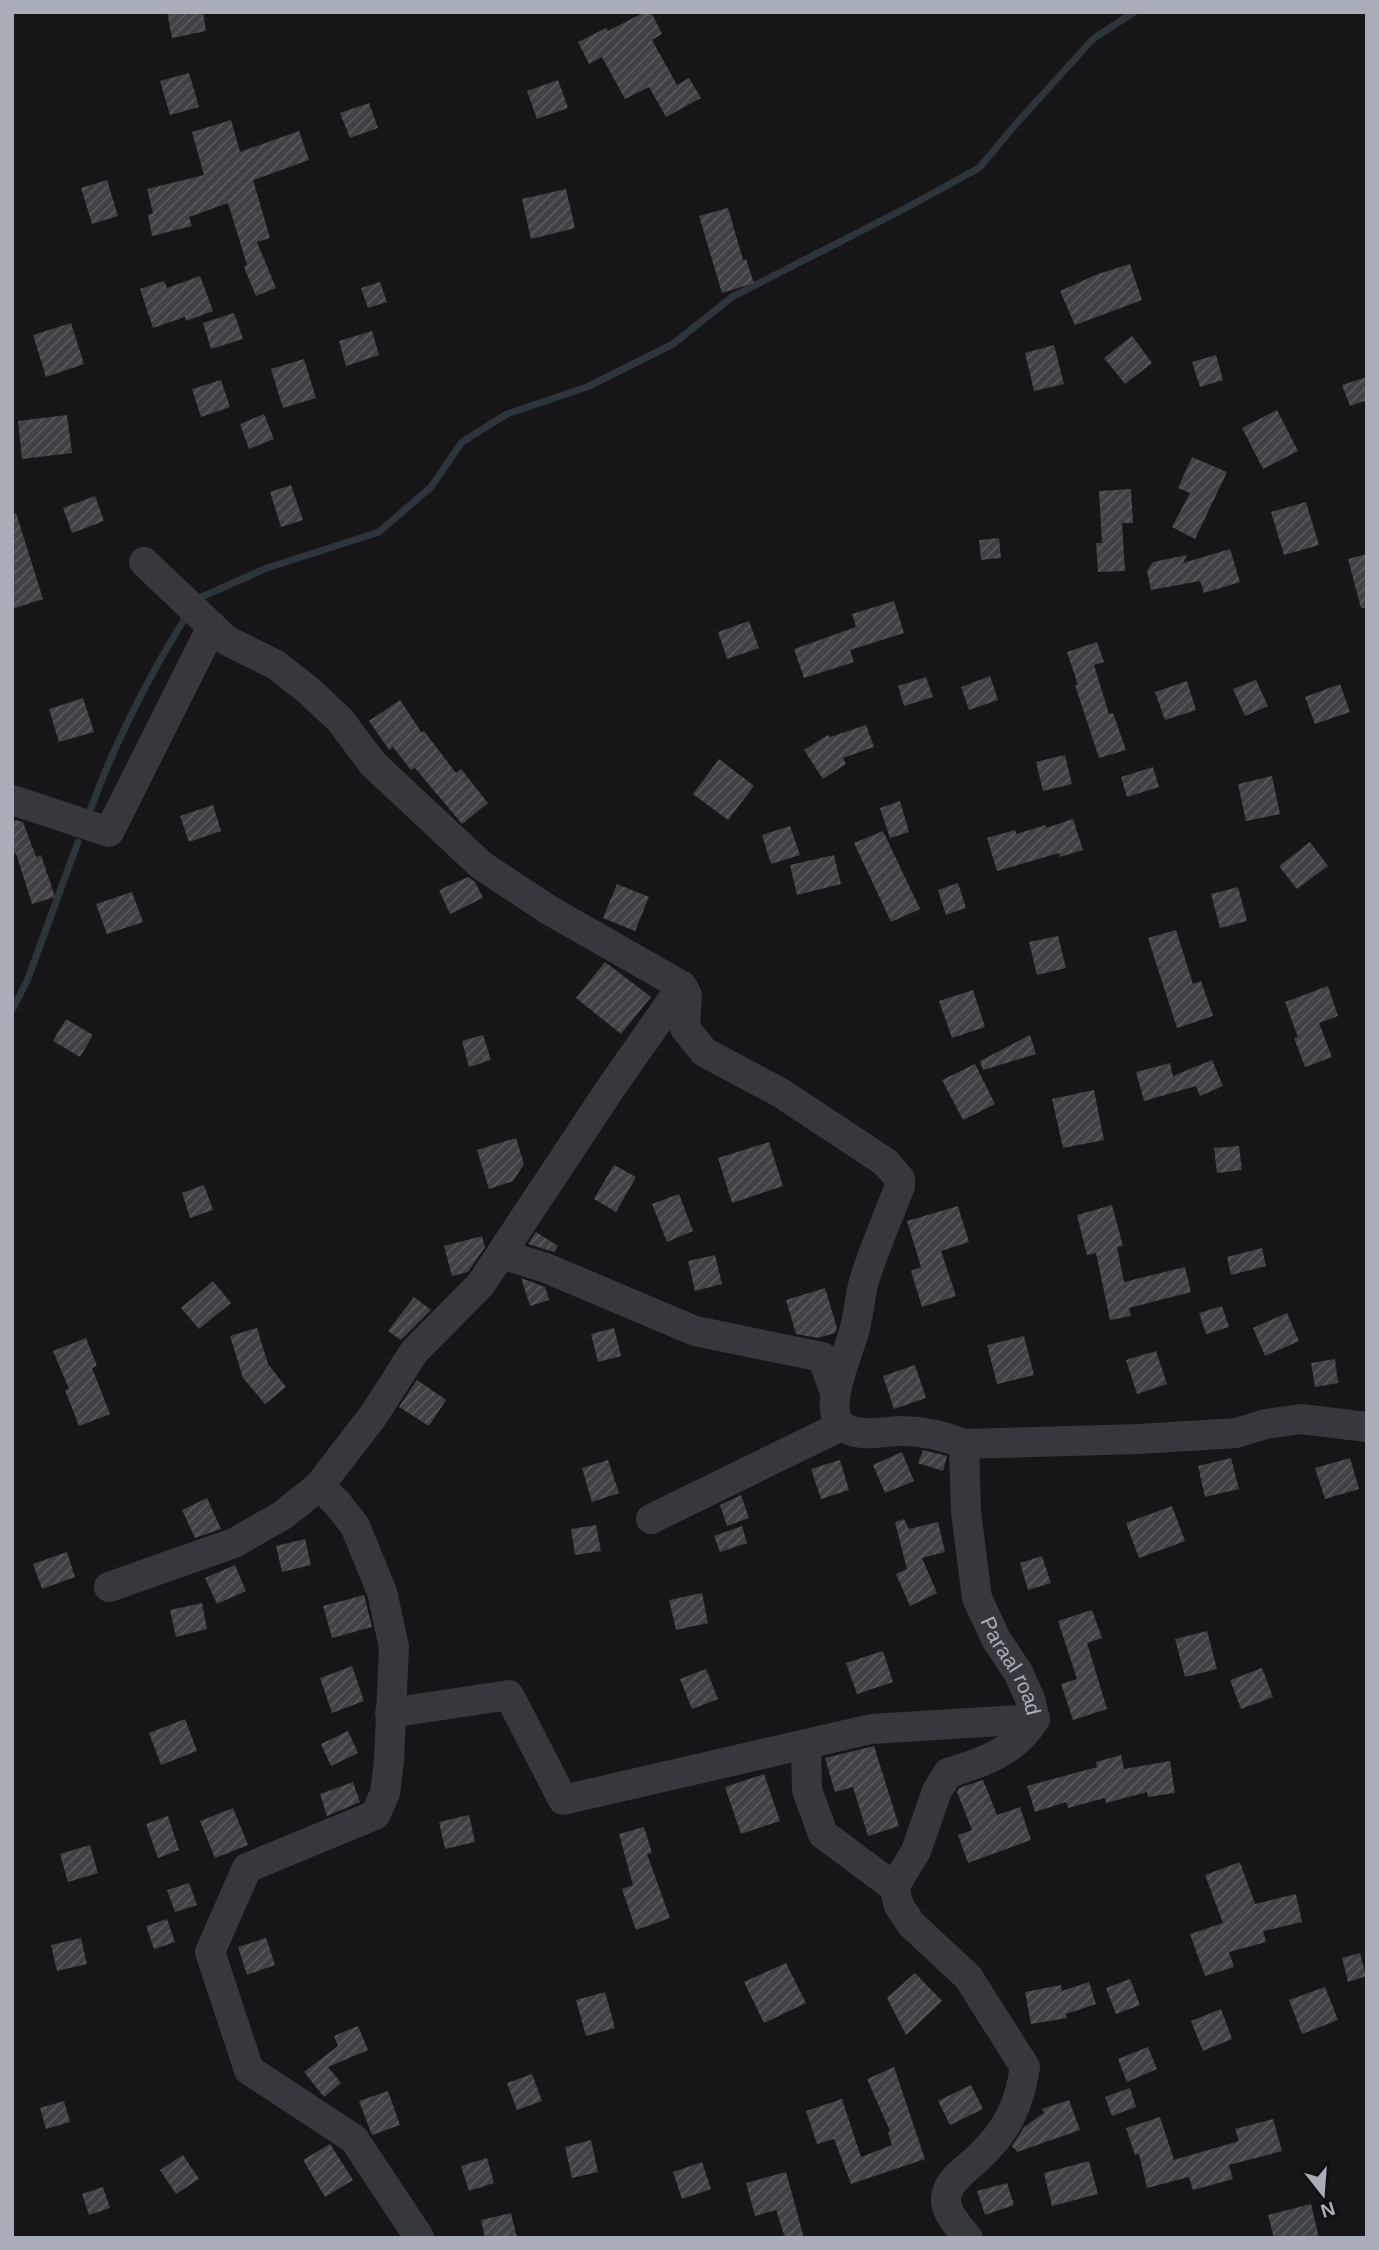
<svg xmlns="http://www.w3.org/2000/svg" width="1379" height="2250" font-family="Arial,sans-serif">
	<defs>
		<pattern id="building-hatch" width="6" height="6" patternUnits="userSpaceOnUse" patternTransform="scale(1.75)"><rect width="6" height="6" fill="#404145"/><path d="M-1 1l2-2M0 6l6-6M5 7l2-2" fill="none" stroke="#595a5e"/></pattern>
	</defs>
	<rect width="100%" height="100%" fill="#161618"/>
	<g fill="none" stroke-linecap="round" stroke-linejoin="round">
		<path stroke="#2c353c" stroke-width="7" d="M196,602L197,599L267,568L379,532L431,487L462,442L507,414L587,387L673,344L732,297L906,208L979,168L1016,124L1093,39L1134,12
			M91,808C116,740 149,676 187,615
			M12,1010L27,981L78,842"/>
	</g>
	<path fill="url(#building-hatch)" d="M167,12H203L206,31L172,38Z
		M645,12H651L662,34L652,40L677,85L689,78L701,98L666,117L649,87L625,99L602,57L589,64L578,42L606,28L608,31Z
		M189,73L199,107L170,115L160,81Z
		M558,80L568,108L537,119L527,91Z
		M369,103L378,128L350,138L340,113Z
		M231,120L240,152L299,131L309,160L253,180L270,238L257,242L276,288L256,296L244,267L247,265L228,203L189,217L192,226L152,236L148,215L153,213L147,189L204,175L192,132Z
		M107,180L118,216L92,224L81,188Z
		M566,189L575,228L531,239L522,199Z
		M728,208L743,260L746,259L754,283L722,293L699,216Z
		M1130,264L1142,300L1075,325L1060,291L1098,274Z
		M200,276L213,311L186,321L185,317L153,328L140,289L164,281L167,288Z
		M380,282L387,302L368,308L361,288Z
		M234,313L243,339L211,349L203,323Z
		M71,323L84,364L46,377L33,335Z
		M372,331L379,355L346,366L339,341Z
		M1132,336L1152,363L1125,384L1104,358Z
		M1054,345L1064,384L1034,391L1025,353Z
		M1216,355L1223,380L1200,387L1192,362Z
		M304,359L316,398L283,408L271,369Z
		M1367,377V400L1350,406L1342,385Z
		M221,380L230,407L201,417L192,389Z
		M1277,410L1298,451L1263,469L1242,428Z
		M264,414L274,439L249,449L240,424Z
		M67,415L72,453L22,459L18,421Z
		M1192,457L1227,472L1195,539L1172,527L1190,493L1178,488Z
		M291,485L303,520L281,527L270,492Z
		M1131,489L1133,523H1122L1125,571L1098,572L1096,543H1102L1099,491Z
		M95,496L104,521L72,533L63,508Z
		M1306,502L1319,545L1284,555L1271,512Z
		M16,513L43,599L12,609V514Z
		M999,538L1001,558L981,560L979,540Z
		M1230,549L1240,582L1204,593L1200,581L1151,590L1147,571L1153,562L1187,555L1183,563Z
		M1367,554V608H1361L1348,559Z
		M894,601L904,633L850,650L854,662L804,678L794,649L856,627L852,614Z
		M749,621L759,648L727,659L718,632Z
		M1097,642L1104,662L1094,665L1109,714L1113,713L1126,750L1099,758L1075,685H1078L1067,652Z
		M990,676L998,700L969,710L961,687Z
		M926,677L933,697L904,706L898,686Z
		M1256,680L1268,706L1245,716L1233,689Z
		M1187,681L1196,710L1165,720L1155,692Z
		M1340,684L1350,712L1315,724L1305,697Z
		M83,698L94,732L59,742L49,709Z
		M400,700L422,733L424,731L456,773L461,769L488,803L462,824L415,768L411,770L393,747L389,750L369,721Z
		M866,725L874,747L843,758L846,764L823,779L804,750L828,735L830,737Z
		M1065,755L1072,784L1043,791L1036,762Z
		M719,759L754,786L728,820L693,794Z
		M1153,767L1159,787L1127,797L1121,777Z
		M1272,776L1280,814L1246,821L1238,784Z
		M900,801L909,832L890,838L880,808Z
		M213,805L221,831L189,842L180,816Z
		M12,819L23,822L36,857L41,855L55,897L32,904L16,853L12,855Z
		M1073,819L1083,850L1060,857L1059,853L997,871L987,838L1015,830L1016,834L1046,825V828Z
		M790,826L800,855L771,864L762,835Z
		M883,831L920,909L891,922L854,843Z
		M1310,842L1328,866L1297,889L1279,866Z
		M834,855L841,884L797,895L790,865Z
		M468,877L475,882L483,898L450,914L439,890Z
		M958,883L966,908L946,915L938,890Z
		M617,884L649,897L635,931L603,918Z
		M1238,887L1247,921L1220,928L1211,894Z
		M132,892L143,922L107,934L96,904Z
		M1176,930L1193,984L1201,981L1213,1016L1177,1028L1148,938Z
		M1058,936L1066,968L1037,975L1029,942Z
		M605,962L651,997L621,1034L576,998Z
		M1328,986L1338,1016L1319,1023L1332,1057L1305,1067L1294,1038L1298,1037L1285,1002Z
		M973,990L985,1027L952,1038L939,1001Z
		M66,1019L93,1035L80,1057L53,1041Z
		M483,1035L491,1060L469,1067L462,1041Z
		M1030,1035L1036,1054L983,1070L980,1061Z
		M1212,1060L1223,1086L1200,1096L1196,1086L1144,1101L1136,1072L1170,1063L1173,1076Z
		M975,1064L995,1104L963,1120L942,1080Z
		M1094,1090L1104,1140L1063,1148L1052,1099Z
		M516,1138L524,1164L513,1181L489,1189L477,1150Z
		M769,1142L783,1186L732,1203L718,1158Z
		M1239,1146L1242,1170L1217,1173L1214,1148Z
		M614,1165L636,1177L616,1212L594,1199Z
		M204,1185L213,1210L190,1218L182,1193Z
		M679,1194L693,1231L667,1242L652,1204Z
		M1112,1205L1123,1246L1117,1247L1124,1282L1185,1267L1191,1292L1129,1308L1131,1316L1110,1320L1096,1253L1087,1255L1077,1215Z
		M958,1206L969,1242L941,1251L956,1296L922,1307L911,1271L921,1267L907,1221Z
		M536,1232L558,1246L554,1252L528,1244Z
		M482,1236L485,1247L468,1272L452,1276L444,1246Z
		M1262,1248L1266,1266L1231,1275L1227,1257Z
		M715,1255L722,1284L695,1291L688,1261Z
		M521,1278L545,1287L549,1300L530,1306Z
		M213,1281L231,1303L199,1329L181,1308Z
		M825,1288L837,1328L835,1333L818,1338L796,1334L786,1300Z
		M414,1297L431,1310L401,1340L388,1331Z
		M1222,1306L1229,1327L1206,1334L1199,1313Z
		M1287,1313L1299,1341L1265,1356L1253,1328Z
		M257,1328L268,1364L286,1387L265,1404L243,1378L230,1336Z
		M614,1328L621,1356L598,1362L591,1334Z
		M1024,1336L1034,1375L997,1384L987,1345Z
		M86,1338L97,1366L92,1368L110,1414L79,1426L65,1390L69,1389L53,1351Z
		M1156,1351L1167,1384L1137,1394L1126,1360Z
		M1335,1359L1338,1383L1315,1387L1311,1363Z
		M915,1365L926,1398L894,1409L883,1376Z
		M417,1380L446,1400L429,1426L399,1407Z
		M923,1450L947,1456L943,1471L918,1463Z
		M902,1452L914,1481L885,1493L873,1465Z
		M1231,1458L1239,1489L1205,1497L1198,1466Z
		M1350,1458L1359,1489L1325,1499L1315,1468Z
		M608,1460L619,1493L592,1502L582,1468Z
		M840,1460L849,1490L821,1499L811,1469Z
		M741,1495L749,1518L727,1526L720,1505Z
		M207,1498L221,1529L195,1538L182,1510Z
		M1172,1506L1185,1541L1139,1558L1126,1523Z
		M904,1519L909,1529L938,1522L945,1552L922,1558L937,1593L910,1606L896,1574L907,1569L895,1522Z
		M596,1525L601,1551L575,1555L571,1529Z
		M742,1526L747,1543L720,1552L714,1536Z
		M305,1539L311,1565L282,1572L276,1546Z
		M67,1552L75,1577L42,1589L33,1564Z
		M1042,1556L1051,1583L1028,1590L1020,1563Z
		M235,1565L246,1591L217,1604L205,1578Z
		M702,1593L708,1623L676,1630L669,1600Z
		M364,1595L372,1627L332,1638L323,1606Z
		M202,1603L207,1629L176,1637L170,1610Z
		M1092,1610L1102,1638L1087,1643L1107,1709L1073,1720L1061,1684L1077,1679L1058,1621Z
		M1207,1631L1217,1669L1185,1677L1175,1639Z
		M883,1651L893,1682L857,1694L846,1663Z
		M352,1666L364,1701L332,1713L320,1678Z
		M1262,1668L1273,1697L1241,1709L1230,1680Z
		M706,1669L718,1699L692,1709L680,1679Z
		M185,1719L197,1751L161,1765L149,1733Z
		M348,1731L358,1753L331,1766L321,1744Z
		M874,1746L899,1826L868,1836L853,1787L835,1792L825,1758Z
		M1121,1755L1124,1769L1170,1761L1175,1793L1148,1797L1147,1792L1106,1803L1105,1798L1068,1808L1066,1802L1035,1812L1027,1786L1097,1767L1096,1762Z
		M764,1774L780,1821L741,1834L725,1787Z
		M983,1780L997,1815L1020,1807L1031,1840L968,1863L958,1835L972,1830L957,1792L959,1788Z
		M353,1782L360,1802L327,1816L320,1794Z
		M233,1808L248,1845L215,1858L200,1821Z
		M469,1815L475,1842L445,1849L439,1822Z
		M168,1816L179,1850L158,1858L146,1824Z
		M644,1827L652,1853L647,1854L670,1918L636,1930L622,1889L633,1885L619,1834Z
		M90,1845L98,1873L68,1882L60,1854Z
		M1240,1862L1255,1904L1296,1894L1302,1922L1263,1931L1266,1942L1229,1952L1234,1967L1205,1976L1190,1934L1223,1923L1205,1875Z
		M189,1883L197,1905L175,1912L167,1890Z
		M167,1919L175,1942L154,1949L146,1926Z
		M81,1938L87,1964L57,1971L51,1945Z
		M266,1938L275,1965L247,1975L238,1947Z
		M1360,1953L1366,1976L1348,1982L1342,1958Z
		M786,1963L806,2003L764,2023L744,1982Z
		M915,1973L942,2001L906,2035L887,1998Z
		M1130,1979L1140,2005L1116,2014L1106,1988Z
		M1089,1982L1096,2004L1066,2014L1067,2018L1031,2024L1025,1992L1061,1985L1062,1991Z
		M1325,1987L1338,2020L1302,2034L1289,2000Z
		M605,1992L615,2028L586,2036L576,2000Z
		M1221,2009L1232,2039L1203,2051L1191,2021Z
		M358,2026L368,2050L328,2067L341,2083L324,2097L304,2072L338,2046L334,2036Z
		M1148,2047L1157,2069L1127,2082L1118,2059Z
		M894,2067L925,2159L851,2184L834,2139L817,2144L806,2111L842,2099L861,2157L892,2145L888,2132L890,2131L867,2079Z
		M532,2074L542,2101L517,2110L507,2083Z
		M971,2085L983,2109L950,2125L938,2101Z
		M1130,2088L1136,2107L1112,2116L1105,2097Z
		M388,2091L400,2125L372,2135L359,2101Z
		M1069,2100L1080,2130L1017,2152L1012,2146L1024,2127L1044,2113L1042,2109Z
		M64,2101L70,2122L46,2129L40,2108Z
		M1160,2117L1174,2160L1239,2141L1235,2129L1273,2119L1282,2151L1229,2165L1233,2179L1193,2190L1189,2177L1147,2188L1139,2154L1135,2155L1126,2128Z
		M591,2140L598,2172L572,2178L565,2147Z
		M330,2144L353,2180L325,2197L303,2160Z
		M183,2155L199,2179L176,2194L160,2170Z
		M487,2158L494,2183L469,2191L461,2166Z
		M1089,2161L1098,2194L1052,2206L1044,2173Z
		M702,2162L711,2189L682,2199L673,2172Z
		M786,2172L804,2238H785L776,2210L755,2216L746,2183Z
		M1007,2183L1014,2205L985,2215L977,2191Z
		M103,2187L110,2208L89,2215L82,2194Z
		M1311,2204L1319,2238H1274L1268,2215Z
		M511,2213L517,2238H485L481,2220Z"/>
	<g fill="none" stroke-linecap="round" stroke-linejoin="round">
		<g stroke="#37383d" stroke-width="30">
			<path d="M144,562L226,640L276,665L308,690L340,720L373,764L481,865L549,910L682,986L687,995L685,1028L704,1052L781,1093L885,1162L900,1179V1186C888,1217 874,1249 864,1281C860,1296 859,1312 855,1328C850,1350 819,1413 845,1428C863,1438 883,1431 902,1431C924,1431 944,1436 964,1444L1140,1439L1236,1433L1266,1424L1301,1419L1367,1427"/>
			<path d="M12,800L109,832L212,627"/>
			<path d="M502,1254L546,1268L695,1331L822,1357L835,1392"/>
			<path id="s1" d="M964,1444L966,1512L977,1598L996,1639L1019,1674L1030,1699L1035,1719C1016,1751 982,1763 948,1773L937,1791L916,1851L894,1887L899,1906L911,1924L968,1977L1025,2067C1019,2106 1007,2131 978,2158C969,2167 953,2177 948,2190C940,2208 957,2224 968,2238"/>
			<path d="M319,1486L337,1503L355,1526L382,1592L394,1647L389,1761L385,1793L375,1815L247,1868L210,1952L249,2070L354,2139L419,2237L417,2238"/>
			<path d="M651,1519L841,1426"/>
			<path d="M109,1587L234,1543L283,1515L319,1486L373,1416L414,1352L481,1284L608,1092L682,986"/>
			<path d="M390,1713L509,1695L563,1800L871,1729L1035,1719"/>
			<path d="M806,1744L807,1790L823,1834L894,1887"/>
		</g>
	</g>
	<g text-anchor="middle" stroke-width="5" stroke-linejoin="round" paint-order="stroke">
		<g font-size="21" fill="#a8adb8" stroke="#111113">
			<text dy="7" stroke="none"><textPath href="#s1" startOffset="231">Paraal road</textPath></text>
		</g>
	</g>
	<rect width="1379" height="2250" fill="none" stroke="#a8adb8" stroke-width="28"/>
	<g transform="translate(1323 2194) rotate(163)" stroke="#111113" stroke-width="5" paint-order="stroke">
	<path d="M0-5L12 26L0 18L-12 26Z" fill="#a8adb8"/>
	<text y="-10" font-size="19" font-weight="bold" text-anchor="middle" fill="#a8adb8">N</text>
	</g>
</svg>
